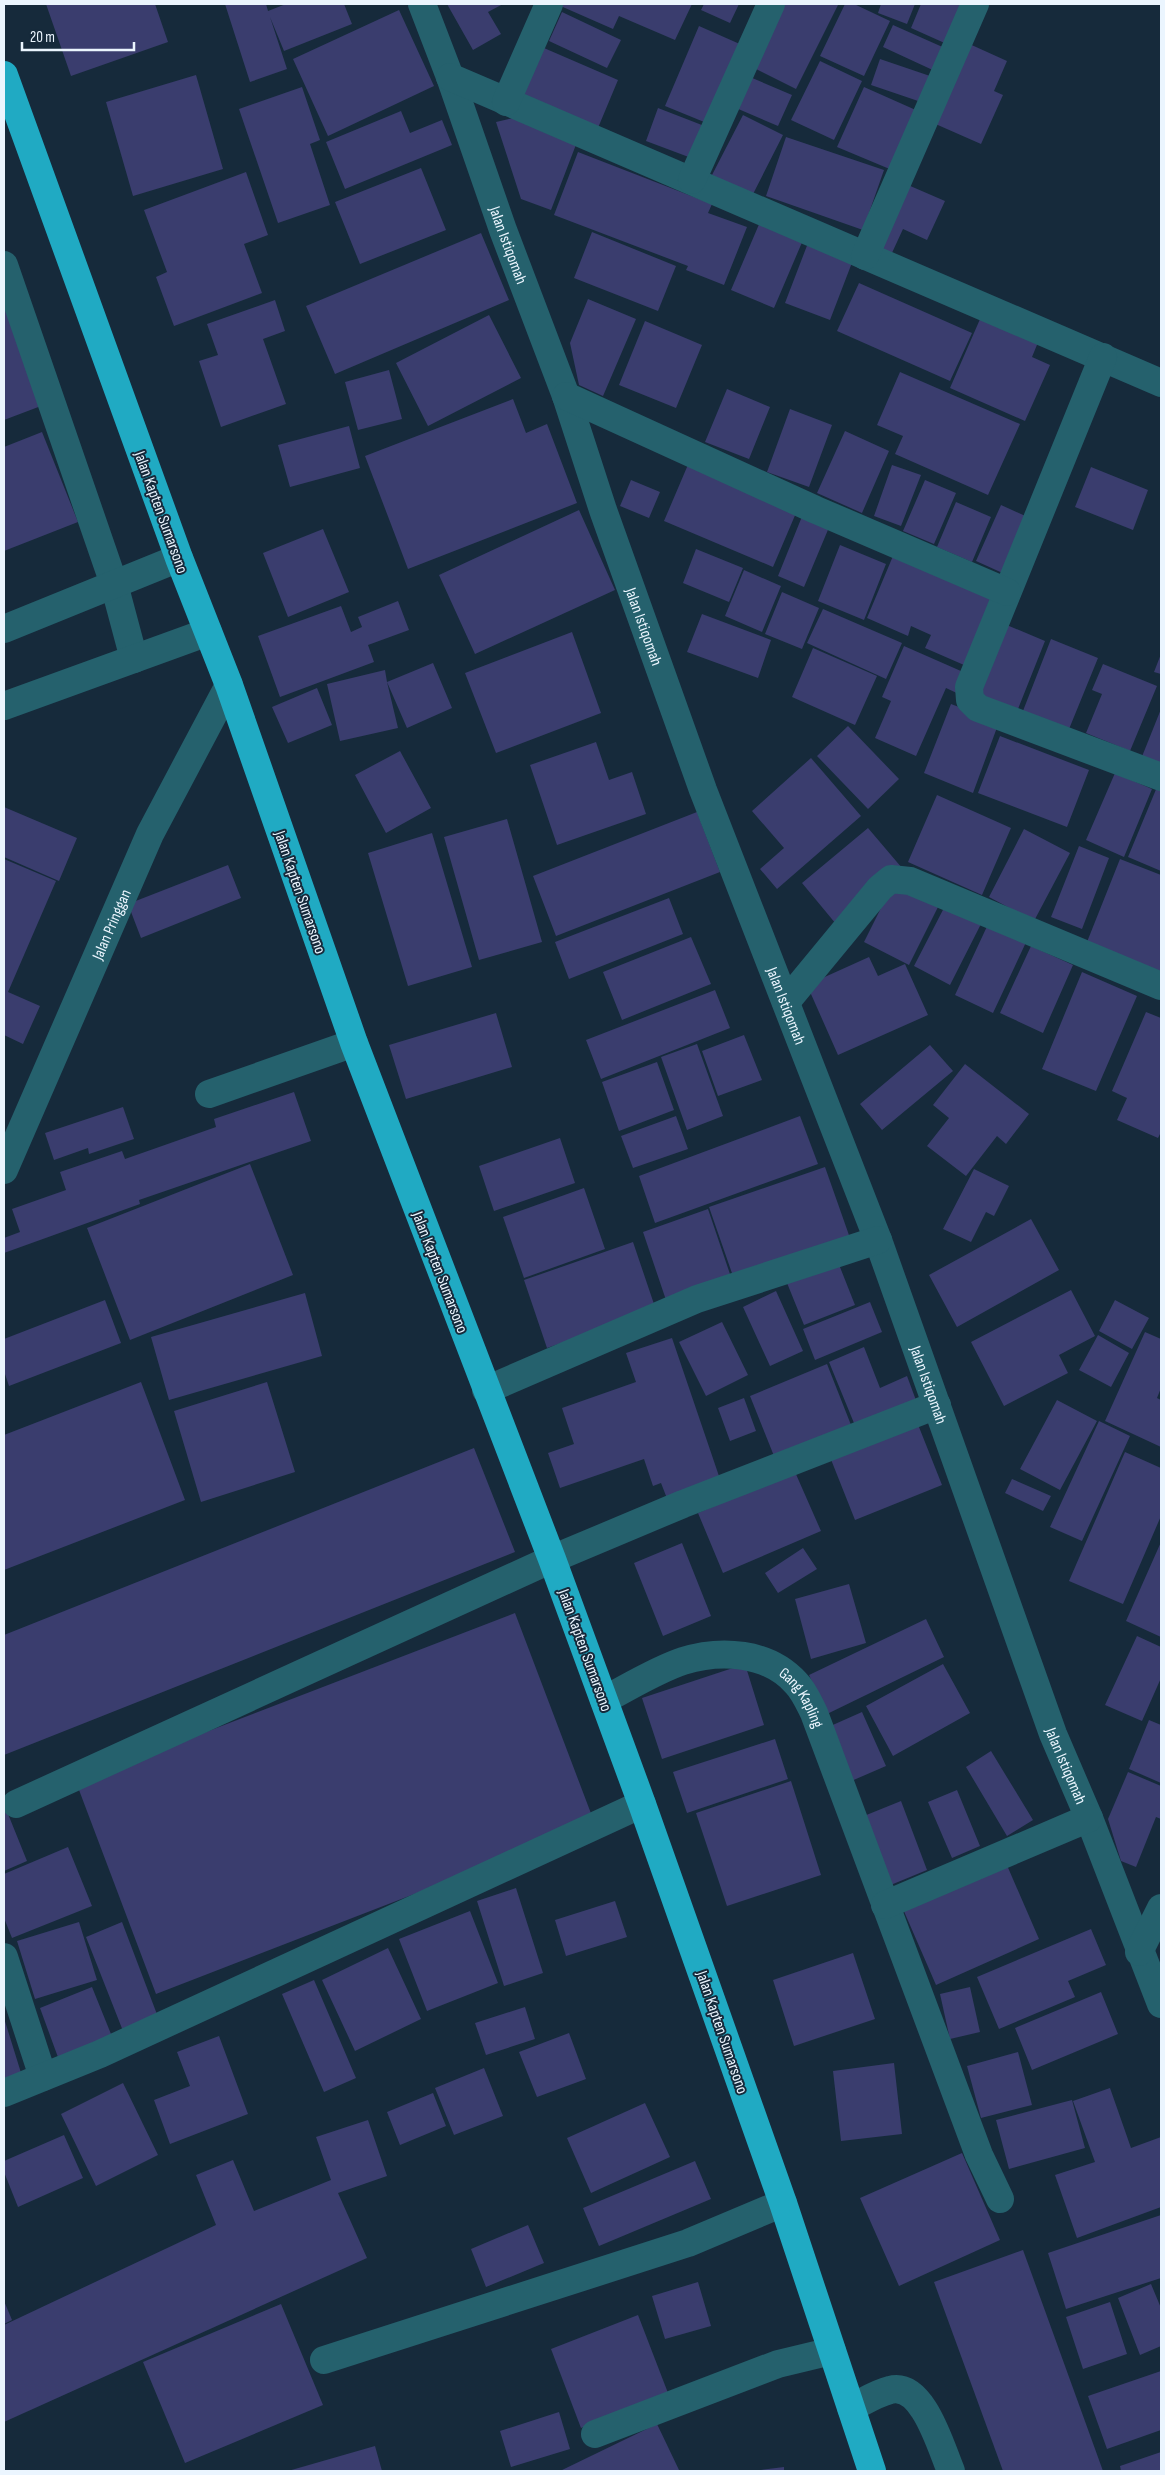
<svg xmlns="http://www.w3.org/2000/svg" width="1165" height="2475" font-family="'Sofia Sans Condensed',sans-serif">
	<rect width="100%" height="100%" fill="#162a3b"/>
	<path fill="#3a3d6e" d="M46,4H155L168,42L71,76Z
		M225,4H266L268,11L286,4H344L352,24L284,51L270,17L287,69L250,82Z
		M447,4H503L488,12L501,34L473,50Z
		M556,4H692L675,40L619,16L613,29Z
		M704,4H739L730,23L701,10Z
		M783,4L838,5L796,89L752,67Z
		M845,4H854L890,21L864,76L820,56Z
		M881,4H915L907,24L878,13Z
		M921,4H966L949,45L911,28Z
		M399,10L434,86L328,136L293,59Z
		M562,12L621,40L607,68L549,41Z
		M893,25L947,49L937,72L883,47Z
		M699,26L742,45L709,124L665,106Z
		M965,42L1007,61L994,91L1003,95L981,144L931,122Z
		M537,45L618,80L595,135L513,100Z
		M880,59L933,77L924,103L871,85Z
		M820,61L862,81L834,140L791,120Z
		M743,74L792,95L778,126L729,105Z
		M196,75L223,169L133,196L106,102Z
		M302,87L320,140L310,144L330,205L278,223L239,109Z
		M864,87L918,111L892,170L837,147Z
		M658,108L707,127L694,159L646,141Z
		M401,111L410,133L442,120L452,145L345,189L326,142Z
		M743,115L783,135L752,196L712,175Z
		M513,118L577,142L551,210L521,199L496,122Z
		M786,137L884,170L863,230L766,196Z
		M578,152L712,204L708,213L747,227L724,285L686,270L688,266L554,215Z
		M421,168L446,230L360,264L335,202Z
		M246,172L268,235L244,244L262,293L174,326L156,277L167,272L144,210Z
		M901,182L945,201L927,240L903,229L891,255L873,247Z
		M760,222L803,240L774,308L731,290Z
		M592,232L676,266L658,311L574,278Z
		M481,233L509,300L335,374L306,306Z
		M808,243L853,260L830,320L785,303Z
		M859,283L972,333L950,381L837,331Z
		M588,299L636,319L603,396L579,385L570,343Z
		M275,300L285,331L263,339L286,404L221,427L199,361L218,355L207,324Z
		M4,305L41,406L4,420Z
		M984,310L1041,335L1032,357L1050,365L1025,421L950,388Z
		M489,315L521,378L428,426L396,363Z
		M645,321L702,345L676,408L619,385Z
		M389,370L402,419L358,430L345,382Z
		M900,372L1020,424L988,495L895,454L903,436L877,425Z
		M727,389L770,407L749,459L705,442Z
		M513,399L526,433L547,424L577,503L408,569L365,456Z
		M790,409L832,425L809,487L767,472Z
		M349,426L360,468L290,487L278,445Z
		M845,431L889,451L862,513L817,493Z
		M42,432L78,522L4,551V447Z
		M690,460L799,506L773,567L664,521Z
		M892,465L921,475L901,526L874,516Z
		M1091,467L1148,490L1133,530L1075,507Z
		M631,480L660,492L649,518L620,506Z
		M925,480L956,493L934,544L903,531Z
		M956,502L991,517L972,562L937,547Z
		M1001,505L1032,519L1007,575L976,561Z
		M579,510L615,590L475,654L439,575Z
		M803,514L830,525L804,587L778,576Z
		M323,529L349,592L288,617L263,553Z
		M840,545L886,564L864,620L818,601Z
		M696,549L743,568L729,602L683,583Z
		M893,556L993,600L964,665L925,648L931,635L911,626L908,636L867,618Z
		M744,570L781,586L762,632L725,616Z
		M782,592L819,608L802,649L765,634Z
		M398,601L409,630L368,645L374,662L280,697L258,636L341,606L351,632L362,627L358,617Z
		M823,609L902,643L886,679L807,643Z
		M702,614L771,640L758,678L687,652Z
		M1002,623L1045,641L1016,714L973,697Z
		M572,632L601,713L496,753L465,673Z
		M1051,639L1098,658L1067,734L1021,716Z
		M904,646L970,675L961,695L946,688L916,756L875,738L891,701L882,697Z
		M813,648L877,676L855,725L792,697Z
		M1161,654V674L1154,672Z
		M433,663L452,708L407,728L387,682L398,728L340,741L327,684L385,670L387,682Z
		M1103,664L1157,686L1130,751L1086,733L1102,694L1092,690Z
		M317,688L332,725L288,743L272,707Z
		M951,704L999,722L973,793L924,773Z
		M1161,709V768L1141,759Z
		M848,726L899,779L868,809L817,756Z
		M1000,736L1089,770L1067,827L978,793Z
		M596,742L609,780L632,772L646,814L557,845L530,765Z
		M400,751L431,808L386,833L355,775Z
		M811,758L861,816L777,889L760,869L784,848L752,811Z
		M1115,773L1152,789L1124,857L1086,840Z
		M1157,787L1161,789V871L1128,857Z
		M937,795L1011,828L982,895L908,862Z
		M4,807L77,838L59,881L4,857Z
		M697,812L720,872L556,936L533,876Z
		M507,819L542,942L479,960L444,837Z
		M868,828L902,868L836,924L802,883Z
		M1024,829L1070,853L1034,921L989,897Z
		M432,833L472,967L408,986L368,853Z
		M1079,846L1109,858L1082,929L1051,917Z
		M4,859L56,881L8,992L40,1006L23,1044L4,1035Z
		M1120,859L1161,875V977L1085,947Z
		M228,865L241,898L141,938L128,904Z
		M895,880L940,903L909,965L864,942Z
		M669,898L683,934L569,979L555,942Z
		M946,904L982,922L950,985L914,966Z
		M990,920L1028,938L993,1013L955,995Z
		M691,937L711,984L622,1020L603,972Z
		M1031,946L1073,965L1043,1033L1000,1013Z
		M869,957L878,976L905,964L928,1015L838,1055L807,985Z
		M1082,972L1137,996L1096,1091L1042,1069Z
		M715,990L730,1028L601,1079L586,1040Z
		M1146,1012L1161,1018V1132L1158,1138L1117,1120L1127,1098L1112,1091Z
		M496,1013L512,1067L406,1099L389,1045Z
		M744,1035L762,1080L718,1096L702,1051Z
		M697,1044L723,1116L687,1130L661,1057Z
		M930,1045L953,1071L882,1130L860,1104Z
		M657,1062L674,1110L619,1131L602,1082Z
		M965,1064L1029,1114L1006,1144L997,1136L966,1176L927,1146L949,1118L933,1105Z
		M294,1092L311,1141L139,1200L140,1204L4,1253V1238L20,1232L12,1209L66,1190L60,1172L122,1151L125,1159L216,1127L214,1119Z
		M123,1107L134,1139L89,1154L88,1148L54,1160L45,1133Z
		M676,1116L688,1149L633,1168L621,1136Z
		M800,1116L818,1164L655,1223L639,1176Z
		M560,1138L575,1183L494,1211L479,1166Z
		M250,1164L293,1275L130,1340L87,1228Z
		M825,1167L850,1238L734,1279L709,1207Z
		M974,1169L1009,1186L994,1216L986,1212L971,1242L943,1229Z
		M584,1188L605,1249L524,1278L503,1217Z
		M708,1209L731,1277L666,1300L643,1232Z
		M1031,1219L1059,1270L957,1327L929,1275Z
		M633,1242L656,1310L547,1348L524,1280Z
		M836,1257L855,1305L804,1325L785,1278Z
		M1071,1290L1095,1336L1059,1355L1068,1373L1004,1406L971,1342Z
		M776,1291L803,1351L770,1366L743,1307Z
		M305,1293L322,1356L169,1400L151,1337Z
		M105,1300L121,1343L9,1386L4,1371V1339Z
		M1115,1300L1149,1318L1132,1349L1099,1331Z
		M870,1302L882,1332L815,1360L803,1329Z
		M722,1322L748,1375L706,1396L679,1342Z
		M1145,1332L1161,1339V1388L1157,1398L1161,1400V1447L1105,1421Z
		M1098,1335L1129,1353L1111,1387L1079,1370Z
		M672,1338L721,1482L668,1501L661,1483L653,1486L644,1459L560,1488L548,1453L574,1444L562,1408L636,1382L626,1353Z
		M864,1347L880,1388L907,1376L917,1403L856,1428L829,1362Z
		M827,1364L853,1430L776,1461L750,1396Z
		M141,1382L185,1500L4,1570V1435Z
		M267,1382L295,1472L201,1502L174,1411Z
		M744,1398L756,1431L730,1441L718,1408Z
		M1057,1400L1097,1421L1060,1490L1020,1469Z
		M1099,1421L1130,1436L1082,1541L1050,1527Z
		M917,1422L942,1485L855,1520L830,1457Z
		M474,1448L515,1552L4,1755V1635Z
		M1125,1452L1161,1468V1516L1123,1604L1069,1581Z
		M795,1472L821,1531L723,1573L698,1513Z
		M1012,1479L1051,1496L1043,1511L1005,1493Z
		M1161,1542V1637L1126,1621Z
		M682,1543L711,1616L663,1636L634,1563Z
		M803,1548L817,1569L778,1593L765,1573Z
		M849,1584L866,1643L811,1659L795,1599Z
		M515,1613L595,1824L156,1994L76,1782Z
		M926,1619L944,1657L827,1714L809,1675Z
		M1137,1636L1161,1647V1678L1142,1721L1105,1705Z
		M745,1664L764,1725L662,1759L642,1698Z
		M943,1664L970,1713L893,1756L866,1706Z
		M862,1712L886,1766L849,1782L826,1728Z
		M1149,1720L1161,1725V1783L1129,1769Z
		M775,1739L788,1779L687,1813L673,1772Z
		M991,1751L1033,1820L1007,1836L966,1767Z
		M1128,1772L1161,1786V1819L1156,1817L1136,1867L1121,1861L1108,1819Z
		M791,1781L821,1875L727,1906L696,1813Z
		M957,1790L980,1846L952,1858L928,1802Z
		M901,1801L927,1870L881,1889L854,1820Z
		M4,1804L27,1861L4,1871Z
		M68,1847L92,1906L12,1938L4,1918V1874Z
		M1006,1863L1039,1939L936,1985L903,1909Z
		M516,1888L543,1973L504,1986L477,1901Z
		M615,1901L627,1937L566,1956L555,1920Z
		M470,1911L498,1983L427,2011L399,1939Z
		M79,1922L97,1980L35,1999L17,1941Z
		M122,1922L158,2017L123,2031L86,1937Z
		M1091,1929L1106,1965L1068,1981L1075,1997L999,2029L977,1977Z
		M388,1948L421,2019L355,2051L322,1980Z
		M853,1953L875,2019L794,2046L773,1980Z
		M314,1980L356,2078L324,2092L282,1994Z
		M92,1987L113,2039L59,2060L40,2008Z
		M970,1987L980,2032L950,2039L940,1994Z
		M1101,1992L1118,2034L1032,2070L1015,2028Z
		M525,2007L535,2039L486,2055L475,2023Z
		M4,2018L22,2076L4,2082Z
		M569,2033L586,2079L537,2097L519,2052Z
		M219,2036L248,2114L170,2144L154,2100L190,2086L177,2052Z
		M1018,2052L1032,2105L981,2118L967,2066Z
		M894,2063L902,2134L841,2141L833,2071Z
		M484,2068L503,2116L454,2135L435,2088Z
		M123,2083L158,2155L96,2186L61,2114Z
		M1110,2088L1131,2148L1161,2137V2207L1077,2238L1055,2175L1095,2162L1073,2101Z
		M433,2093L446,2126L400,2145L387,2112Z
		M1072,2100L1085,2148L1009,2169L996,2120Z
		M645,2103L670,2157L591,2193L567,2138Z
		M368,2120L387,2176L338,2193L367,2258L4,2422V2325L216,2225L196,2175L233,2160L254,2211L331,2180L316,2137Z
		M64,2135L83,2178L18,2207L4,2172V2161Z
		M962,2153L1000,2240L899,2286L860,2198Z
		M695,2161L711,2199L599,2246L583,2208Z
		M1161,2215V2278L1066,2309L1048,2253Z
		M528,2225L544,2263L486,2287L471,2249Z
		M1023,2250L1103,2471H1003L934,2282Z
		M698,2282L711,2326L665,2339L652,2296Z
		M1151,2284L1161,2308V2346L1140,2355L1118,2298Z
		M4,2301L12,2320L4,2324Z
		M1110,2302L1127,2354L1083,2369L1066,2317Z
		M281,2304L323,2405L185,2463L143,2362Z
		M638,2315L668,2393L581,2428L551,2349Z
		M1161,2371V2430L1107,2449L1088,2396Z
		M559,2412L570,2449L511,2467L500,2431Z
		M657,2424L679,2470L560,2471Z
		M375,2446L382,2471H288Z
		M1161,2452V2471H1121L1120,2466Z
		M784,2467V2471H761V2470Z"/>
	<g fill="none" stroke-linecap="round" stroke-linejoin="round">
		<g stroke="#25616d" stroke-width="28">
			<path id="s1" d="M422,4L450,77L503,230L566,396L603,510L703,790L878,1240L1053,1734L1089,1818L1161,2004"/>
			<path d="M450,77L1161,383"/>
			<path d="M506,102L549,4"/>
			<path d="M692,180L771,4"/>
			<path d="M865,256L975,4"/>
			<path d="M4,265L114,584L134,659"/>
			<path d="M1103,357L969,687L970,700L978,708L1161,777"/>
			<path d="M566,396L816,510L1007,592"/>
			<path d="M4,629L179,558"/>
			<path d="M4,706L208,632"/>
			<path d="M786,1002L880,888L891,879L910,881L1161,986"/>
			<path d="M209,1094L354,1043"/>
			<path id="s2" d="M4,1170L150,834L229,685"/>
			<path d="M486,1390L697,1299L878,1240"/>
			<path id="s3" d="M604,1700C629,1687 656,1670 683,1661C721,1649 768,1652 796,1683C804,1691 809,1703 814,1713L979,2155L1000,2199"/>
			<path d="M16,1804L552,1559L683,1504L937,1405"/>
			<path d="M885,1905L1089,1818"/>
			<path d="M1139,1952L1161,1908"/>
			<path d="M4,1957L43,2077"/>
			<path d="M4,2093L100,2054L642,1804"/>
			<path d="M324,2360L688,2243L783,2203"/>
			<path d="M851,2408C863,2402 877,2393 890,2390C923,2381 941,2448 951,2471"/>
			<path d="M595,2434L778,2364L832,2351"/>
		</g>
		<path stroke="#20aac3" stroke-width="28" d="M4,75L179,558L229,685L354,1043L552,1559L642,1804L783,2203L872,2471"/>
	</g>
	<g text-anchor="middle" stroke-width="4" stroke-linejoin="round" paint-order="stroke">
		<g font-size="16" fill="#ebf5fe" stroke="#162a3b">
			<text dy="6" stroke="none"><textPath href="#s1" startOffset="256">Jalan Istiqomah</textPath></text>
			<text transform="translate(162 512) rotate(70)" y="6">Jalan Kapten Sumarsono</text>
			<text dy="6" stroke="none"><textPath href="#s1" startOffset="661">Jalan Istiqomah</textPath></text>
			<text transform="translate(301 892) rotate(71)" y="6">Jalan Kapten Sumarsono</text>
			<text dy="6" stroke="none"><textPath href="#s2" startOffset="268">Jalan Pringgan</textPath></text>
			<text dy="6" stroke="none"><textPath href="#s1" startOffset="1066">Jalan Istiqomah</textPath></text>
			<text transform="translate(441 1272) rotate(69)" y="6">Jalan Kapten Sumarsono</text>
			<text dy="6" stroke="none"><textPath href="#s1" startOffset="1471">Jalan Istiqomah</textPath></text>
			<text transform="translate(586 1650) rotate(70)" y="6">Jalan Kapten Sumarsono</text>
			<text dy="6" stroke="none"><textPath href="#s3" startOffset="225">Gang Kapling</textPath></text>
			<text dy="6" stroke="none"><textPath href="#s1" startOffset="1876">Jalan Istiqomah</textPath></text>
			<text transform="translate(723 2032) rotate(71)" y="6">Jalan Kapten Sumarsono</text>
		</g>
	</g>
	<rect width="1165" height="2475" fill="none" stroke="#ebf5fe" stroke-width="10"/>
	<path d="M22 42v8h112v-8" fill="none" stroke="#ebf5fe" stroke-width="2.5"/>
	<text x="30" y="42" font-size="15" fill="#ebf5fe" stroke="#162a3b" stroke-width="4" paint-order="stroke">20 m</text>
</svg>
